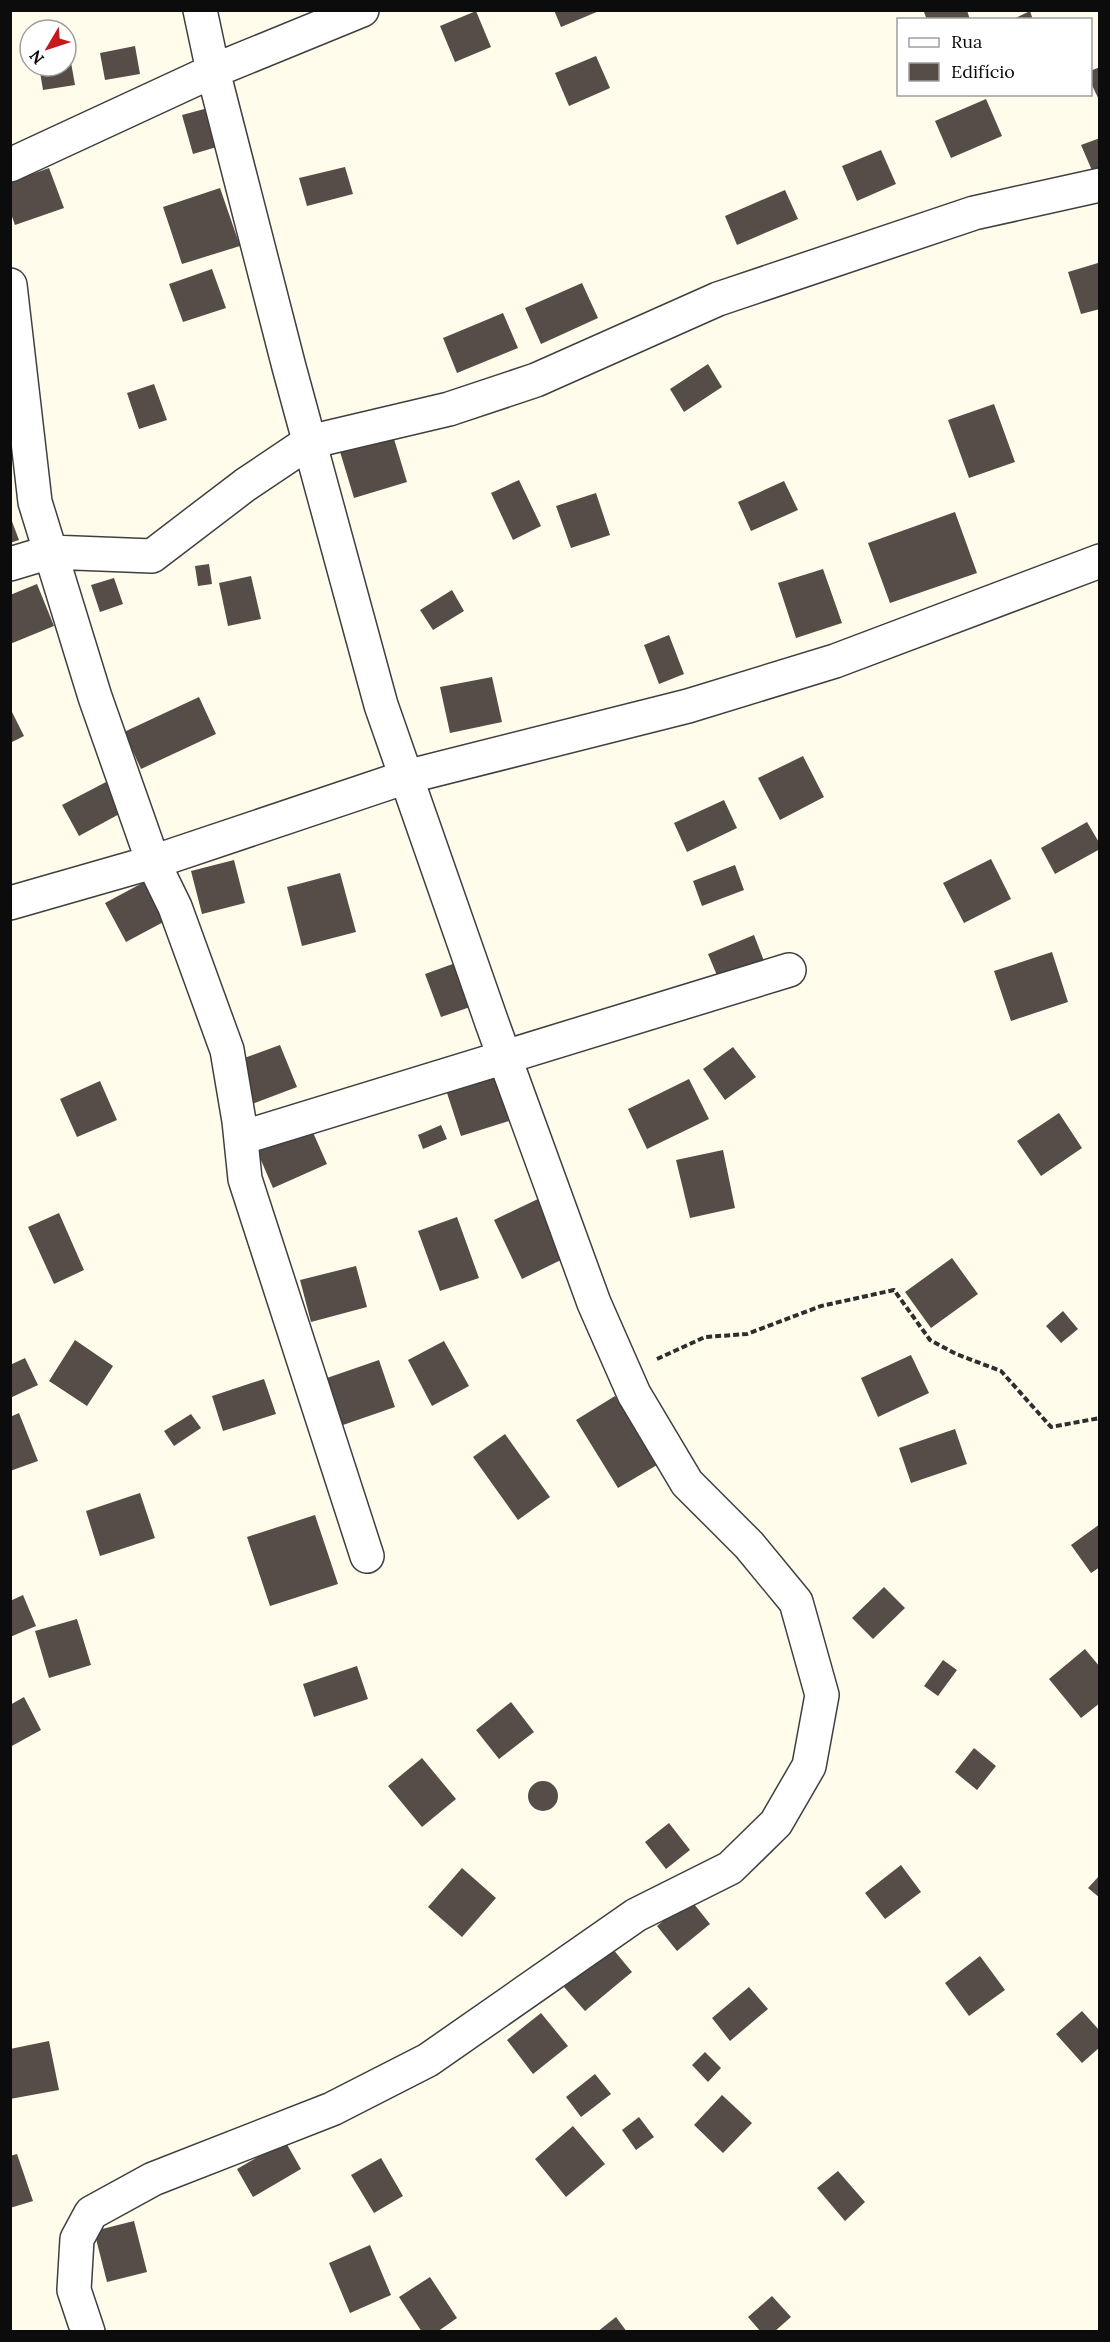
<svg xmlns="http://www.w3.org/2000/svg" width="1110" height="2342" font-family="Lora,serif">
	<rect width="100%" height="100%" fill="#fffceb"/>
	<path fill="#564d48" d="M554,10H599V11L561,27Z
		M926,10H967L970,20H927L924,12Z
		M476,11L491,47L455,62L440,26Z
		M1030,11L1033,20H1011Z
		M135,46L140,74L105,80L100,53Z
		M66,51H69L75,85L43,90L39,66H66Z
		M596,56L610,88L569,106L555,73Z
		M1100,67V102L1090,81V71Z
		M986,99L1002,136L951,158L935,121Z
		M208,108L220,146L193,154L182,115Z
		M1100,138V172L1094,175L1081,145Z
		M881,150L896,184L857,201L842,166Z
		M345,167L353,194L307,206L299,178Z
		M49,168L64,208L15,225L10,211V182Z
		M220,188L240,246L182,264L163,207Z
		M785,190L798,219L737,245L725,216Z
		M1098,263L1100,309L1081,314L1068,272Z
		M212,269L226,308L183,322L169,284Z
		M582,283L598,318L541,344L525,308Z
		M503,313L518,348L457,373L443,338Z
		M708,364L722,387L684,412L670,389Z
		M154,384L167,420L139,429L127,393Z
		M994,404L1015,462L969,478L948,420Z
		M391,429L407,482L354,498L338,445Z
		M519,480L541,526L513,540L491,493Z
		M784,481L798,510L751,531L738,502Z
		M596,493L610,535L571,548L556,506Z
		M955,512L977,573L890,603L868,543Z
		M10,516L19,540L10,543Z
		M209,564L212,584L198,586L195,566Z
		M823,569L842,623L796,638L778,583Z
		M251,576L261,619L228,626L219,583Z
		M114,578L123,604L100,612L91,585Z
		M37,584L54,626L10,644V595Z
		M452,590L464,611L433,630L420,610Z
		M669,635L684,674L659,684L644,645Z
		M492,677L502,722L450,733L440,687Z
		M199,697L216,734L141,769L124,732Z
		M10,708L24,736L10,743Z
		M803,756L824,797L780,820L758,778Z
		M106,782L123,812L79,836L62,805Z
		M724,800L737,828L687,852L674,823Z
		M1087,822L1100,844V849L1055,874L1041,848Z
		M991,859L1011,899L964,923L943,883Z
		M234,860L245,903L202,914L191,871Z
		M735,865L744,890L702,906L693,881Z
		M340,873L356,932L302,946L287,887Z
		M148,880L169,919L126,942L105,903Z
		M754,935L764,961L719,980L708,954Z
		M1052,952L1068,1002L1011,1021L994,971Z
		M461,961L476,1005L441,1017L425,974Z
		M280,1045L297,1087L252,1104L236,1061Z
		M733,1047L756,1077L725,1100L703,1069Z
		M495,1077L509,1121L461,1136L447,1093Z
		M689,1079L709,1119L647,1149L628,1109Z
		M100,1081L117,1120L77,1137L60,1099Z
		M1059,1113L1082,1148L1041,1176L1017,1141Z
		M441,1125L447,1139L423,1149L418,1135Z
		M311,1128L327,1164L273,1188L257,1151Z
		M723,1150L735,1208L690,1218L676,1160Z
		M538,1199L565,1258L522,1279L494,1220Z
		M59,1213L84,1270L54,1284L28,1227Z
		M457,1217L479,1278L440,1291L418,1231Z
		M952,1258L978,1294L931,1328L905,1292Z
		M356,1266L367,1307L311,1322L300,1280Z
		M1063,1311L1078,1329L1061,1343L1046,1326Z
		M75,1340L113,1366L87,1406L49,1381Z
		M444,1341L469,1386L432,1406L408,1360Z
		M911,1355L929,1393L878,1417L861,1378Z
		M25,1358L38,1385L10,1398V1365Z
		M379,1360L395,1407L340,1426L324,1379Z
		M264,1379L276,1414L223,1431L212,1396Z
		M615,1396L657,1465L618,1488L576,1420Z
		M19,1413L38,1461L10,1471V1417Z
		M191,1414L201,1428L174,1446L164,1431Z
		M955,1429L967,1464L911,1483L899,1448Z
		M505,1434L550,1497L518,1520L473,1457Z
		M140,1493L155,1538L100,1556L86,1511Z
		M315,1515L338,1584L270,1606L247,1537Z
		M1100,1524V1567L1091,1573L1071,1545Z
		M884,1587L905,1608L873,1639L852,1618Z
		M23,1595L36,1626L10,1637V1601Z
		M77,1619L91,1665L49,1678L35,1631Z
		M1085,1649L1100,1667V1703L1081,1718L1049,1679Z
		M943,1660L957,1670L938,1696L924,1686Z
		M357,1666L368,1699L314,1717L303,1684Z
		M24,1697L41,1730L10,1747V1705Z
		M511,1702L534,1732L499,1759L476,1730Z
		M974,1748L996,1766L977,1790L955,1772Z
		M422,1758L456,1799L422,1827L388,1786Z
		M528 1796a15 15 0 1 1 30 0a15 15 0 1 1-30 0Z
		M669,1823L690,1850L666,1869L645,1842Z
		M901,1865L921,1892L885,1919L865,1893Z
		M462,1868L496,1898L462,1937L428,1907Z
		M1100,1875V1898L1088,1888Z
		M690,1899L710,1924L677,1951L657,1926Z
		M612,1948L632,1972L585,2011L564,1987Z
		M980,1956L1005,1990L969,2016L945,1983Z
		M749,1987L768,2009L730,2041L712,2018Z
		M1082,2011L1100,2031V2047L1082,2063L1056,2034Z
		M541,2013L568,2046L533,2074L507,2040Z
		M49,2041L59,2090L10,2099V2049Z
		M705,2052L721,2068L708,2082L692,2065Z
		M595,2074L611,2094L581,2117L566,2097Z
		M722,2095L752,2123L723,2153L694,2125Z
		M639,2117L654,2137L636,2150L622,2130Z
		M573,2126L605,2164L566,2197L535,2159Z
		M285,2141L301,2169L253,2197L237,2169Z
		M17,2154L33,2201L10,2208V2156Z
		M381,2158L403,2196L374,2213L351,2175Z
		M838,2171L865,2202L845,2221L817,2188Z
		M134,2221L147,2272L107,2282L94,2231Z
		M370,2245L391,2295L350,2313L329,2263Z
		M430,2277L457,2318L437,2332H422L399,2297Z
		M772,2296L791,2317L774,2332H761L748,2317Z
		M616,2317L627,2332H597Z"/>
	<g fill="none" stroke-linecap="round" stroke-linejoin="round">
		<defs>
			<path id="minor" d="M10,165L213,71L362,10
				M10,285L35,502L95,697L153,862L175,907L227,1050L239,1121L245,1179L367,1556
				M10,564L50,552L152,556L245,485L309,442L449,409L536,380L718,299L974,213L1100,185
				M10,903L153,862L406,777L688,706L835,661L1100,561
				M241,1138L789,970
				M88,2332L74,2290L77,2239L91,2213L153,2179L332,2109L428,2060L636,1915L730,1868L776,1823L809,1766L822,1695L796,1602L749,1545L687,1483L634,1394L594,1303L492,1023L381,705L289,367L213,71L200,10"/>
		</defs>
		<use href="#minor" stroke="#3f3f3f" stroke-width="36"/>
		<path stroke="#2e2e2e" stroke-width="4" stroke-dasharray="6 3" stroke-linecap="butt" d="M657,1359L705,1337L747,1334L821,1306L894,1290L930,1340L956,1354L1001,1371L1051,1427L1100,1418"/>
		<use href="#minor" stroke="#fff" stroke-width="33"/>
	</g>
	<rect width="1110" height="2342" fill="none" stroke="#0c0c0c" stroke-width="24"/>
	<rect x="897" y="18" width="195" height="78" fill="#ffffff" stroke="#9e9e9e" stroke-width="1.5"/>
	<rect x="909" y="38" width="30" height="9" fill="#ffffff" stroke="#9e9e9e" stroke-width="1.5"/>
	<text x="951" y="48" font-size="18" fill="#0c0c0c">Rua</text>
	<rect x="909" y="63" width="30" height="18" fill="#564d48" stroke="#9e9e9e" stroke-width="1.5"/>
	<text x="951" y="78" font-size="18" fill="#0c0c0c">Edifício</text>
	<g transform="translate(48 48) rotate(231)"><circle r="28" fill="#ffffff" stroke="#9e9e9e" stroke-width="1.5"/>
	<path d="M0-4.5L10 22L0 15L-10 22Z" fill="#c7191c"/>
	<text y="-9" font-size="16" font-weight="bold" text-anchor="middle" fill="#0c0c0c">N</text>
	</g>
</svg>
